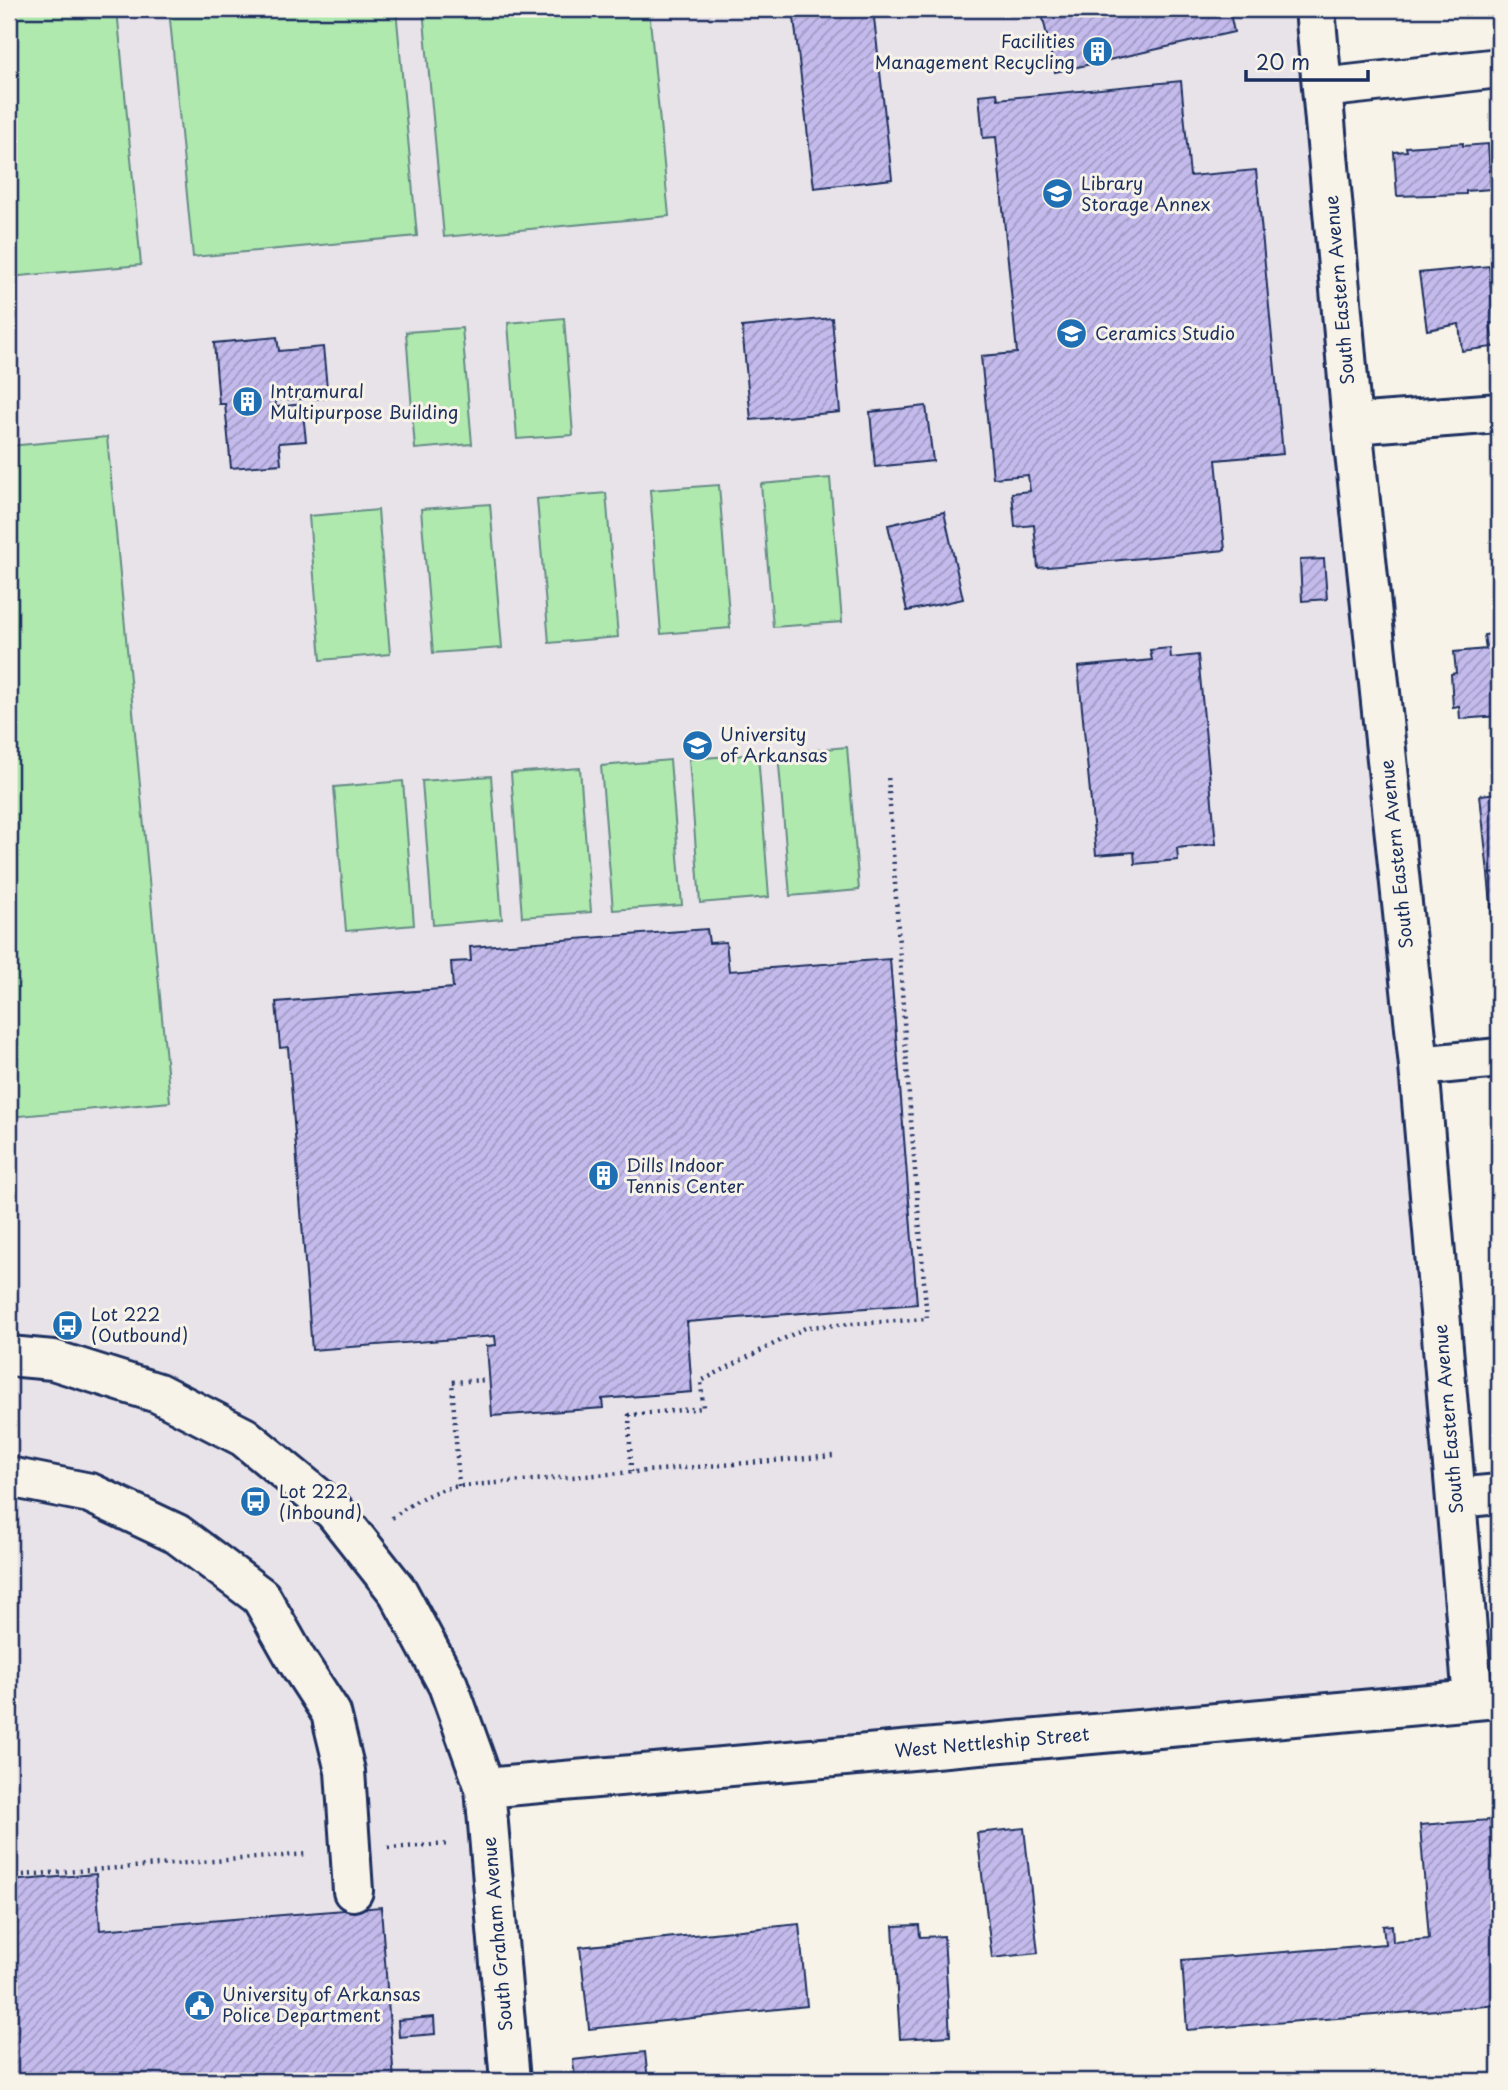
<svg xmlns="http://www.w3.org/2000/svg" width="1508" height="2090" font-family="'Playpen Sans',sans-serif">
	<defs>
		<pattern id="building-hatch" width="6" height="6" patternUnits="userSpaceOnUse" patternTransform="scale(1.75)"><rect width="6" height="6" fill="#c4bbec"/><path d="M-1 1l2-2M0 6l6-6M5 7l2-2" fill="none" stroke="#9e98c2"/></pattern>
	</defs>
	<rect width="100%" height="100%" fill="#f7f3e8"/>
	<filter id="ink" filterUnits="userSpaceOnUse"><feTurbulence type="fractalNoise" baseFrequency=".0143" numOctaves="2"/><feDisplacementMap in="SourceGraphic" scale="14" xChannelSelector="R" yChannelSelector="G"/><feConvolveMatrix kernelMatrix="1 2 1 2 8 2 1 2 1" color-interpolation-filters="sRGB"/></filter>
	<g filter="url(#ink)">
		<path fill="#e8e2e9" d="M9,9H1315L1473,1700L485,1788L510,2081H9Z"/>
		<path fill="#afe9ae" stroke="#658c86" stroke-width="2" d="M9,9H117L141,265L9,277Z
			M169,9H396L417,236L193,257Z
			M423,9H649L669,216L444,237Z
			M564,318L573,435L517,439L508,323Z
			M462,328L472,444L415,449L406,332Z
			M107,437L170,1102L9,1117V446Z
			M830,478L842,622L773,627L761,484Z
			M719,485L730,628L661,634L650,490Z
			M606,493L618,637L549,643L537,499Z
			M490,504L502,648L433,653L421,509Z
			M378,510L390,654L321,660L309,516Z
			M847,747L859,890L790,896L778,753Z
			M758,754L769,897L700,903L689,759Z
			M670,760L682,905L613,910L601,766Z
			M580,768L591,912L522,917L511,773Z
			M491,776L502,919L433,925L422,781Z
			M403,781L414,925L346,931L334,787Z"/>
		<path fill="url(#building-hatch)" stroke="#1b2f5e" stroke-width="2" d="M793,9H873L892,179L814,188Z
			M1041,9H1229L1234,32L1055,72Z
			M1181,81L1190,176L1256,170L1283,454L1216,460L1225,550L1038,568L1034,525L1015,527L1012,493L1030,491L1028,475L993,478L981,356L1017,353L996,137L983,138L979,95L997,93L998,99Z
			M1463,143V146L1488,144L1491,189L1466,191V194L1397,196L1394,152L1407,151L1406,147Z
			M1489,266L1494,323H1490L1493,347L1462,351L1459,324L1427,330L1419,273Z
			M832,318L840,412L751,420L742,327Z
			M277,337L279,351L323,347L328,398L275,400L276,407L302,404L306,441L279,443L281,464L231,468L225,404H219L214,343Z
			M926,406L933,461L875,467L870,412Z
			M944,512L963,599L907,611L888,525Z
			M1324,559L1327,599L1302,601L1300,560Z
			M1499,633V716L1460,719L1459,706L1453,707L1451,674L1456,673L1454,652L1486,649L1484,635Z
			M1170,648L1171,658L1198,655L1216,844L1177,848L1178,860L1135,864L1134,852L1096,855L1078,667L1152,660L1150,650Z
			M1499,793V873L1488,874L1480,795Z
			M1499,873V954H1496L1488,874Z
			M707,929L709,943L726,942L729,971L890,959L917,1304L687,1322L692,1392L602,1399L603,1408L492,1416L487,1346L496,1345L495,1336L312,1350L288,1047L280,1048L276,1002L453,988L451,962L471,961L470,947Z
			M1499,1119V1150H1498L1495,1120Z
			M1490,1820L1499,1932V2005L1187,2030L1182,1960L1385,1944L1383,1926L1392,1925L1393,1942L1429,1939L1420,1825Z
			M1024,1828L1038,1953L992,1958L977,1833Z
			M96,1874L100,1930L381,1907L394,2081H9V1881Z
			M799,1924L807,2006L589,2029L580,1947Z
			M919,1925L920,1937L944,1936L950,2036L900,2039L893,1926Z
			M434,2017L435,2034L399,2037L398,2020Z
			M645,2052L648,2081H575L573,2060Z"/>
		<g fill="none" stroke-linecap="round" stroke-linejoin="round">
			<defs>
				<path id="minor" d="M1315,9L1352,424L1419,1066L1473,1700
					M1322,88L1499,68
					M1352,424L1499,413
					M1419,1066L1499,1058
					M9,1356L53,1360L158,1393L244,1437L334,1511L398,1592L448,1685L485,1788L510,2081
					M9,1477L90,1493L177,1534L261,1597L296,1659L331,1713L345,1771L353,1891
					M1456,1498L1499,1494
					M485,1788L1497,1698"/>
			</defs>
			<use href="#minor" stroke="#1b2f5e" stroke-width="44"/>
			<path stroke="#1b2f5e" stroke-width="4.5" stroke-dasharray="2 5" stroke-linecap="butt" d="M631,1472L629,1415L703,1408L701,1381L807,1327L927,1319L908,1083L888,775
				M459,1486L452,1382L485,1380
				M392,1518C415,1501 430,1491 459,1486L834,1456
				M388,1848L449,1844
				M9,1876L309,1854"/>
			<use href="#minor" stroke="#f7f3e8" stroke-width="38"/>
		</g>
	</g>
	<defs>
		<symbol id="building-disc" viewBox="-11 -11 22 22"><circle r="9.5" fill="#1f6fb2" stroke="#f7f3e8"/><path d="M-4-6H4V6H1V3H-1V6H-4ZM-2.5-4.3h1.7v1.8h-1.7ZM.8-4.3h1.7v1.8H.8ZM-2.5-1h1.7V.8h-1.7ZM.8-1h1.7V.8H.8Z" fill="#fff"/></symbol>
		<symbol id="university-disc" viewBox="-11 -11 22 22"><circle r="9.5" fill="#1f6fb2" stroke="#f7f3e8"/><path d="M0-5L7-2L0 1L-7-2ZM-4 1L0 2.5L4 1V4Q0 6-4 4Z" fill="#fff"/></symbol>
		<symbol id="bus-disc" viewBox="-11 -11 22 22"><circle r="9.5" fill="#1f6fb2" stroke="#f7f3e8"/><path d="M-5-6H5V4H4V6H2V4H-2V6H-4V4H-5ZM-3.5-4V0h7V-4ZM-3.5 1.2v1.5H-2V1.2ZM2 1.2v1.5H3.5V1.2Z" fill="#fff"/></symbol>
		<symbol id="civic-disc" viewBox="-11 -11 22 22"><circle r="9.5" fill="#1f6fb2" stroke="#f7f3e8"/><path d="M-.6-6.5H3V-4.5H.6V-3L4-1V1h2V6H-6V1h2V-1L-.6-3ZM-1.2 2.5V6h2.4V2.5Z" fill="#fff"/></symbol>
	</defs>
	<g fill-rule="evenodd">
		<use href="#building-disc" x="1080" y="34" width="35" height="35"/>
		<use href="#university-disc" x="1040" y="176" width="35" height="35"/>
		<use href="#university-disc" x="1054" y="316" width="35" height="35"/>
		<use href="#building-disc" x="230" y="384" width="35" height="35"/>
		<use href="#university-disc" x="680" y="728" width="35" height="35"/>
		<use href="#building-disc" x="586" y="1158" width="35" height="35"/>
		<use href="#bus-disc" x="50" y="1308" width="35" height="35"/>
		<use href="#bus-disc" x="238" y="1484" width="35" height="35"/>
		<use href="#civic-disc" x="182" y="1988" width="35" height="35"/>
	</g>
	<g text-anchor="middle" stroke-width="6" stroke-linejoin="round" paint-order="stroke">
		<g font-size="18" fill="#1b2f5e" stroke="#f7f3e8" text-anchor="start">
			<text x="1075" y="48" text-anchor="end">Facilities<tspan x="1075" dy="21">Management Recycling</tspan></text>
			<text x="1081" y="190">Library<tspan x="1081" dy="21">Storage Annex</tspan></text>
			<text x="1095" y="340">Ceramics Studio</text>
			<text x="270" y="398">Intramural<tspan x="270" dy="21">Multipurpose Building</tspan></text>
			<text x="720" y="741">University<tspan x="720" dy="21">of Arkansas</tspan></text>
			<text x="626" y="1172">Dills Indoor<tspan x="626" dy="21">Tennis Center</tspan></text>
			<text x="91" y="1321">Lot 222<tspan x="91" dy="21">(Outbound)</tspan></text>
			<text x="279" y="1498">Lot 222<tspan x="279" dy="21">(Inbound)</tspan></text>
			<text x="222" y="2001">University of Arkansas<tspan x="222" dy="21">Police Department</tspan></text>
		</g>
		<g font-size="18" fill="#1b2f5e" stroke="#f7f3e8">
			<text transform="translate(1340 290) rotate(-95)" y="6">South Eastern Avenue</text>
			<text transform="translate(1397 854) rotate(-96)" y="6">South Eastern Avenue</text>
			<text transform="translate(1449 1419) rotate(-95)" y="6">South Eastern Avenue</text>
			<text transform="translate(992 1743) rotate(-5)" y="6">West Nettleship Street</text>
			<text transform="translate(498 1934) rotate(-95)" y="6">South Graham Avenue</text>
		</g>
	</g>
	<rect width="1508" height="2090" fill="none" stroke="#f7f3e8" stroke-width="35"/>
	<rect x="18" y="18" width="1473" height="2055" fill="none" stroke="#1b2f5e" stroke-width="2.5" filter="url(#ink)"/>
	<path d="M1246 70v10h122v-10" fill="none" stroke="#1b2f5e" stroke-width="3.5"/>
	<text x="1256" y="70" font-size="21" fill="#1b2f5e" stroke="#f7f3e8" stroke-width="5" paint-order="stroke">20 m</text>
</svg>
